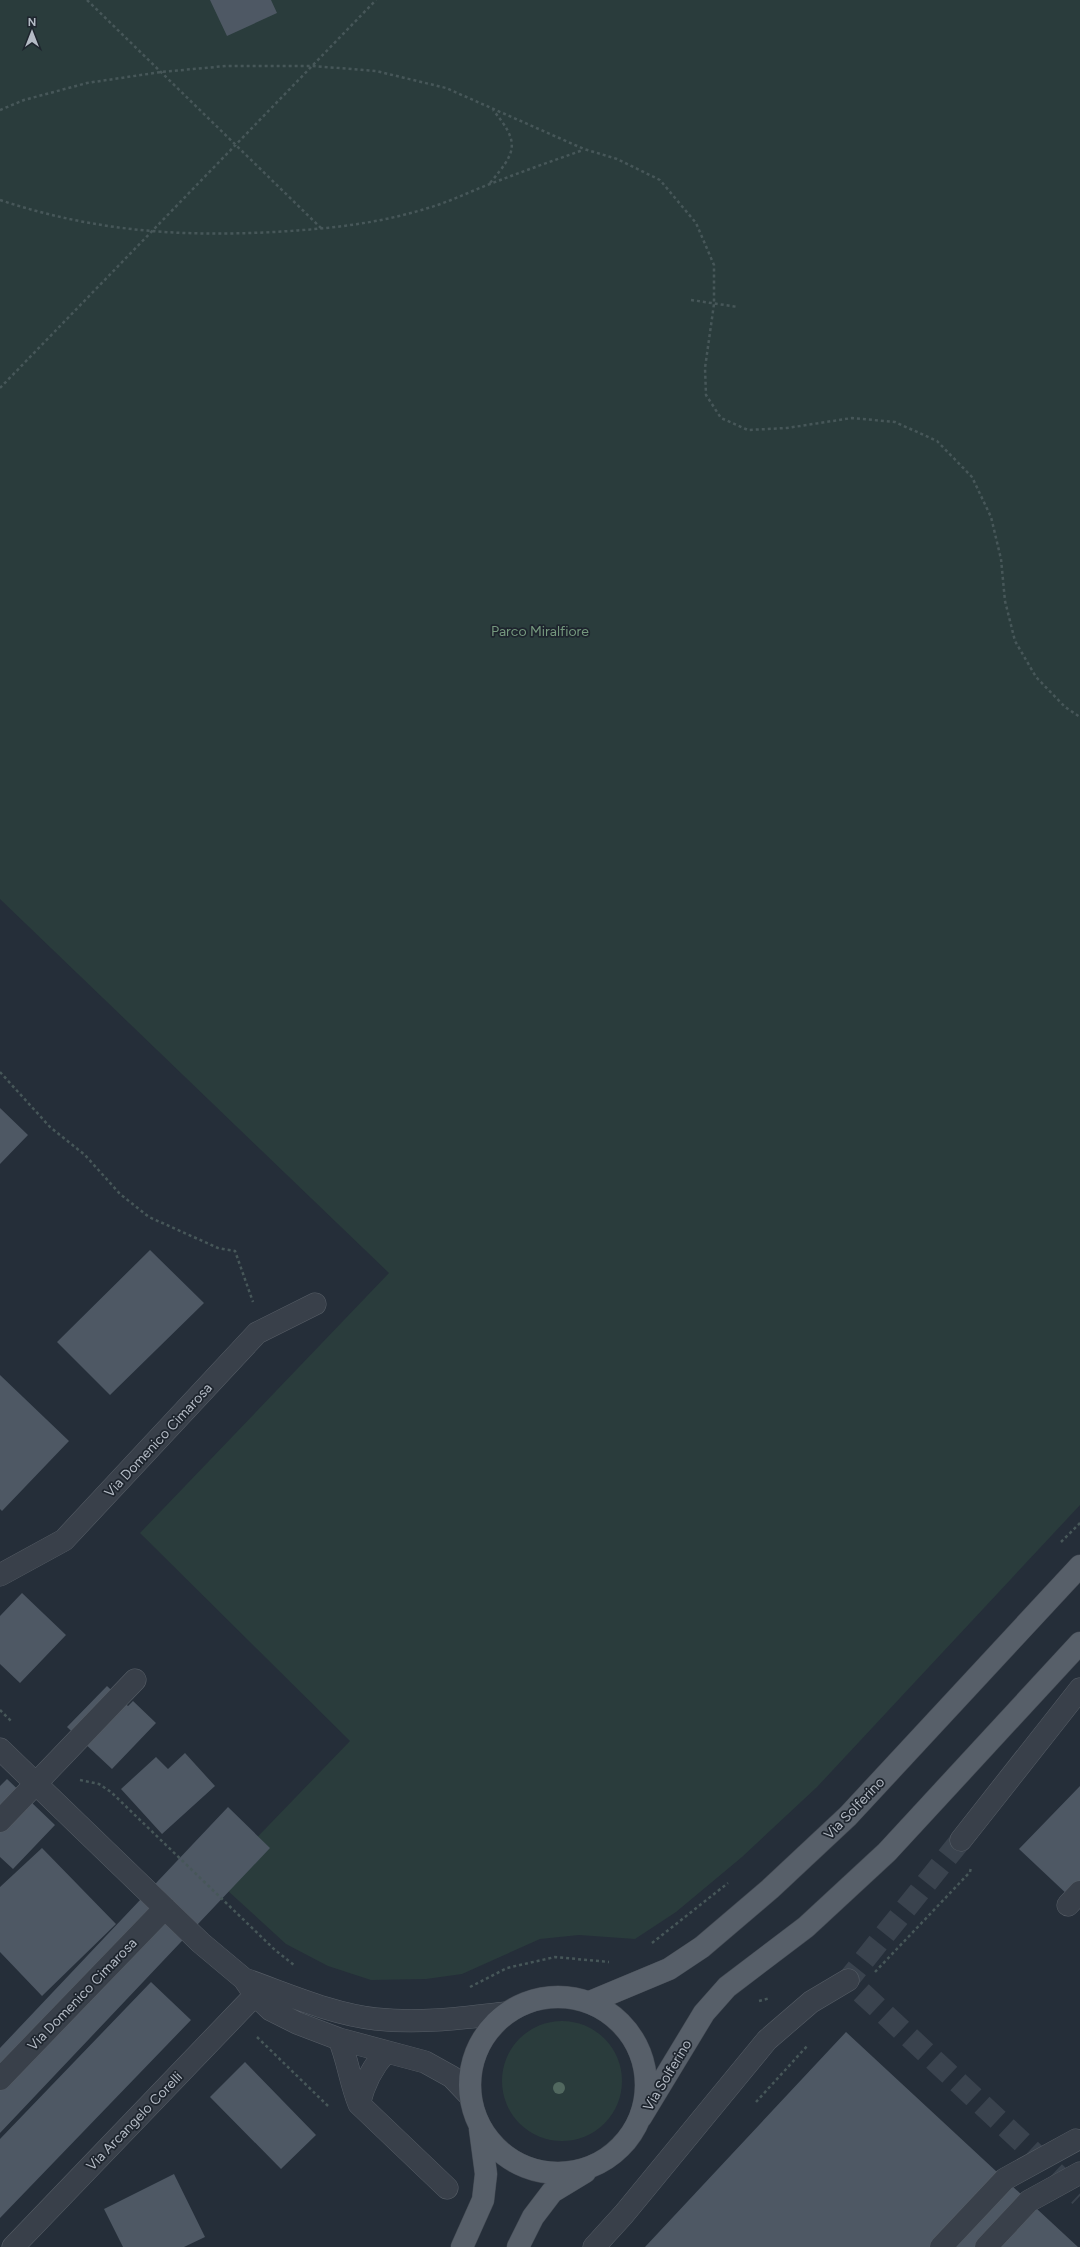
<svg xmlns="http://www.w3.org/2000/svg" width="1080" height="2247" font-family="Figtree,sans-serif">
	<rect width="100%" height="100%" fill="#252e39"/>
	<path fill="#2a3c3c" d="M0,0H1080V1505L817,1787L742,1857L676,1912L635,1939L579,1935L540,1939L462,1974L426,1979L371,1980L328,1966L286,1944L216,1880L350,1741L140,1533L389,1273L0,899Z
		M502 2081a60 60 0 1 1 120 0a60 60 0 1 1-120 0Z"/>
	<path fill="#4e5864" d="M210,0H271L277,13L227,36Z
		M0,1108L28,1135L0,1164Z
		M150,1250L204,1303L110,1395L57,1342Z
		M0,1375L69,1441L2,1511L0,1509Z
		M22,1593L66,1635L20,1683L0,1664V1616Z
		M107,1686L128,1706L133,1701L156,1723L112,1769L67,1727Z
		M185,1753L215,1786L162,1834L121,1789L156,1757L168,1769Z
		M7,1779L55,1825L13,1869L0,1857V1786Z
		M1080,1786V1886L1070,1897L1019,1849Z
		M228,1807L270,1848L0,2133V2048Z
		M42,1848L116,1924L42,1996L0,1952V1887Z
		M151,1982L191,2020L0,2218V2139Z
		M846,2032L1078,2247H645Z
		M245,2062L316,2135L281,2169L210,2097Z
		M174,2174L205,2237L184,2247H123L104,2209Z"/>
	<g fill="none" stroke-linecap="round" stroke-linejoin="round">
		<path stroke="#3a434e" stroke-width="22" stroke-dasharray="22 11" stroke-linecap="butt" d="M961,1840L848,1980L1080,2196"/>
		<defs>
			<path id="minor" d="M0,1575L64,1540L257,1333L315,1304
				M0,1749L201,1943L244,1979L255,1995L271,2010L297,2023L339,2039L425,2062L452,2077L470,2096
				M0,1821L135,1680
				M961,1840L1080,1689
				M1068,1905L1080,1892
				M244,1979C287,1994 331,2014 376,2019C420,2024 463,2018 506,2013
				M339,2039C348,2060 350,2082 359,2104L447,2188
				M0,2079L165,1908
				M359,2104C364,2084 373,2066 386,2052
				M13,2247L255,1995
				M594,2247L624,2214L767,2040L811,2002L848,1980
				M941,2247L1005,2179L1076,2140
				M986,2247L1029,2201L1080,2173"/>
			<path id="major" d="M470 2085a88 88 0 1 1 176 0a88 88 0 1 1-176 0Z
				M590,2002L669,1969L702,1947L770,1889L848,1816L1080,1566
				M641,2117L704,2013L727,1987L806,1927L887,1852L1080,1643
				M462,2247L483,2200L486,2174L480,2129
				M518,2247L533,2217L552,2192L585,2172"/>
		</defs>
		<use href="#minor" stroke="#575e67" stroke-width="23"/>
		<use href="#major" stroke="#424952" stroke-width="23"/>
		<path stroke="#475759" stroke-width="2.5" stroke-dasharray="3 3" stroke-linecap="butt" d="M87,0L322,229
			M0,110L24,100L87,83L161,72L226,66H313L376,71L446,88L584,149L617,159L660,180L696,223L714,265V304L705,368L706,395L721,418L748,430L787,428L852,418L895,422L937,441L972,477L991,517L1001,559L1005,601L1015,641L1036,677L1065,707L1080,717
			M490,183C517,151 520,143 493,110
			M0,200C93,231 177,237 274,232C326,229 378,224 428,208C449,202 469,192 490,184C521,172 552,161 583,150
			M691,300L738,307
			M0,388L376,0
			M0,1072L50,1127L85,1155L120,1194L149,1217L218,1248L235,1251L253,1302
			M1061,1542L1080,1523
			M0,1710L12,1722
			M80,1780L99,1784L111,1792L275,1950L294,1965
			M652,1943L728,1883
			M875,1972L970,1872L971,1867
			M470,1987L507,1968L555,1957L609,1962
			M759,2001L770,1998
			M257,2037L328,2106
			M756,2102L808,2045"/>
		<use href="#minor" stroke="#39404a" stroke-width="22"/>
		<use href="#major" stroke="#575f69" stroke-width="22"/>
	</g>
	<circle fill="#51685f" cx="559" cy="2088" r="6"/>
	<g text-anchor="middle" stroke-width="3.5" stroke-linejoin="round" paint-order="stroke">
		<g font-size="14" fill="#75987e" stroke="#1e252e">
			<text x="540" y="636">Parco Miralfiore</text>
		</g>
		<g font-size="14" fill="#b4bbc5" stroke="#1e252e">
			<text transform="translate(158 1440) rotate(-47)" y="5">Via Domenico Cimarosa</text>
			<text transform="translate(854 1808) rotate(-46)" y="5">Via Solferino</text>
			<text transform="translate(82 1994) rotate(-46)" y="5">Via Domenico Cimarosa</text>
			<text transform="translate(667 2075) rotate(-59)" y="5">Via Solferino</text>
			<text transform="translate(134 2121) rotate(-46)" y="5">Via Arcangelo Corelli</text>
		</g>
	</g>
	<g transform="translate(32 32)" stroke="#1e252e" stroke-width="3" paint-order="stroke">
	<path d="M0-3L7 15L0 10L-7 15Z" fill="#b4bbc5"/>
	<text y="-6" font-size="11" font-weight="bold" text-anchor="middle" fill="#b4bbc5">N</text>
	</g>
</svg>
